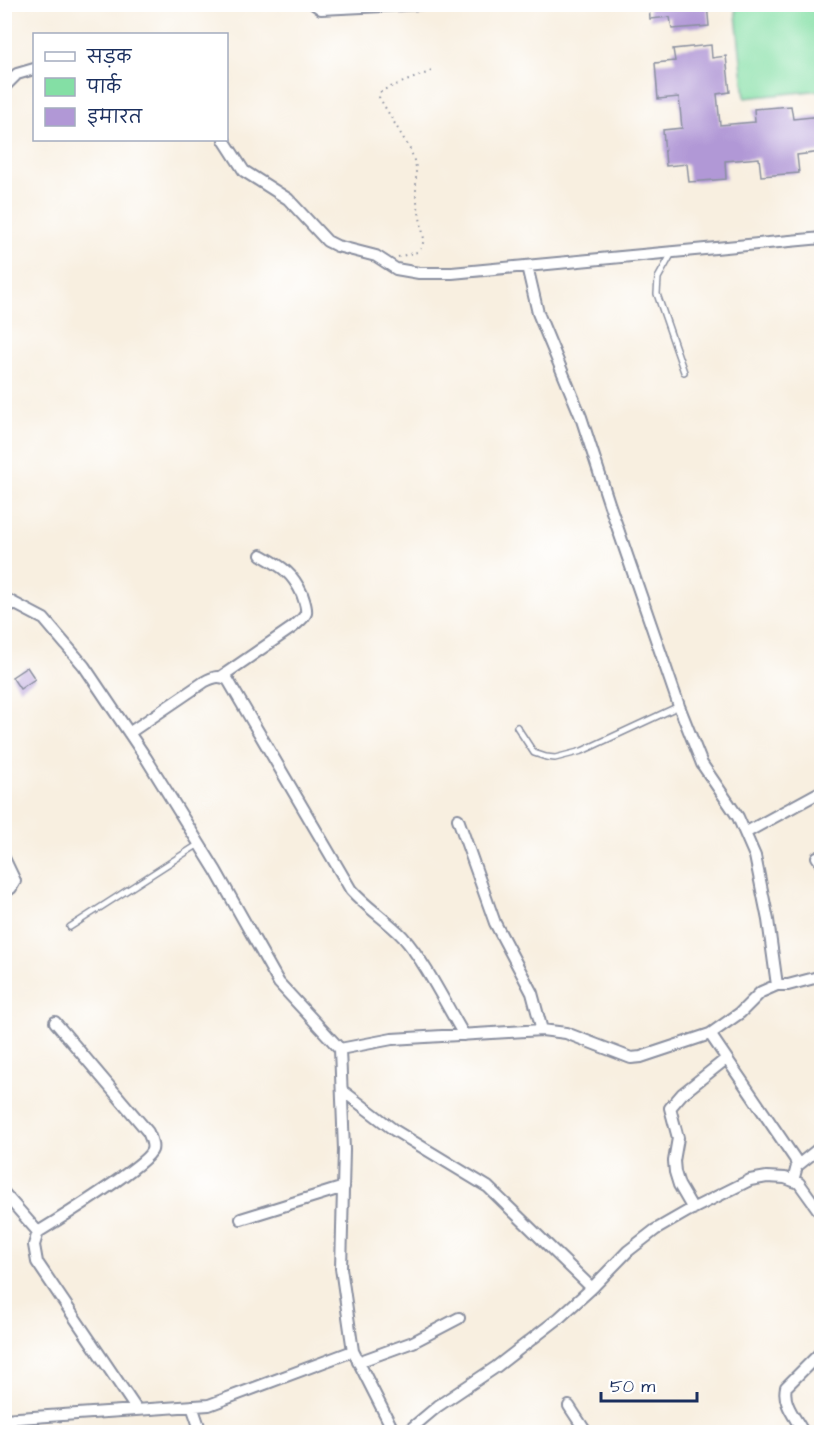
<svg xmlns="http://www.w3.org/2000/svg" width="826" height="1437" font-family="'Architects Daughter','Playpen Sans Deva',sans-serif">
	<rect width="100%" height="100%" fill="#fff"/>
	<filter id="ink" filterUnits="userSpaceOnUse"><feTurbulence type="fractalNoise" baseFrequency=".0167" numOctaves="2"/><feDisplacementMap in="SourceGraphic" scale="12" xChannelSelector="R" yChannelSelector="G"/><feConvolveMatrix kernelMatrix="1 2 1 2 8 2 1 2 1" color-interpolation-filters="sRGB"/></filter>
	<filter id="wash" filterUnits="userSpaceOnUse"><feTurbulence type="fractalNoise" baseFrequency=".008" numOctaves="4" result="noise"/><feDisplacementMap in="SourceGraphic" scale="24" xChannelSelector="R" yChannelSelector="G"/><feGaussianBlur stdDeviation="1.35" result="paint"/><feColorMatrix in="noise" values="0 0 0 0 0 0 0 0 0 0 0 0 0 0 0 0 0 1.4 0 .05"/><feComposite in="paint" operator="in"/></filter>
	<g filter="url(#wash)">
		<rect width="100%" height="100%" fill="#f8efe0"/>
		<path fill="#84dfa5" stroke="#508782" stroke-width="1.5" d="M735,5H821V90L745,98Z"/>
		<g id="blocks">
			<path fill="#b198d6" d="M649,4H707L709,26L672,29L670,17L650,19Z
				M711,45L712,58L726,56L730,92L717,94L720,125L755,122L754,109L791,106L793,119L822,116V152L797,155L799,173L761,176L759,158L725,161L726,179L689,182L687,164L666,166L663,130L682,128L679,97L658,99L655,63L675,61L673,49Z
				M27,667L35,679L20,689L12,677Z"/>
		</g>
	</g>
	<g filter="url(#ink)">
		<use href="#blocks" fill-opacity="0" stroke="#8a8f9f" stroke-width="1.5"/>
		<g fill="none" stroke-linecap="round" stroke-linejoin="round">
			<defs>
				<path id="lane" d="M672,253L658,278L657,294L684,372
					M517,727L534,753L546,757L555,758L582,751L679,706
					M70,927L199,844"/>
				<path id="street" d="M314,4L321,9L424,4
					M4,87L17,74L34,69
					M224,140L244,171L288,199L327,241L337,246L376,256L396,269L419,273H452L822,238
					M527,266L538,313L581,417L609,503L679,706L702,764L738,817L755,856L768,920L777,985
					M4,598L44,619L84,666L146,758L216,871L279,983L340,1049L344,1150L341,1268L353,1351L394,1432
					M222,676L293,627C297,623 304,619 306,613C307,607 304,600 302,594C292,572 282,567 261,555
					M129,733L204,682C213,677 219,675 228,680L351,890C367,908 387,920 403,937C425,962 446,1005 464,1035
					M458,819L495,923L532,993L542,1030
					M745,833L822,791
					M817,857L822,864
					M4,858L15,881L11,888L4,893
					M55,1022L148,1132C150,1137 154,1144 152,1150C148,1164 56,1221 38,1232L34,1245L37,1262L137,1410
					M710,1034L795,1159L797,1166L793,1181
					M340,1049L392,1039L542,1030L566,1033L631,1058L641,1057L710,1034L740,1013L761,992L777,985H788L822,976
					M343,1091L394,1130L488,1187L592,1288
					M797,1166L822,1146
					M4,1193L38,1232
					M693,1209L679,1185L675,1172L674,1161L678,1138L670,1108L682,1094L726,1059
					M241,1219L344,1187
					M358,1362L413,1342L459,1318
					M192,1406L201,1432
					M569,1406L586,1432
					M4,1419L209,1405L353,1351
					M407,1432L438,1406L496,1367L559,1318L592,1288L628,1251L655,1230L688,1211L750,1180L767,1177L785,1178L799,1183L822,1215
					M803,1432C796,1418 782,1404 786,1387L822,1351"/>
			</defs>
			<use href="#lane" stroke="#8a8f9f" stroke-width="8"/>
			<use href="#street" stroke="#8a8f9f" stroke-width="14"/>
			<path stroke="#8a8f9f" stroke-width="2" stroke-dasharray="1.5 4.5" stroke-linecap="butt" d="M398,257L417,252L422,247L424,239L416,196V167L411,151L379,97L381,91L388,88L432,71"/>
			<use href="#lane" stroke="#fff" stroke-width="5"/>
			<use href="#street" stroke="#fff" stroke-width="10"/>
		</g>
	</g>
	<rect width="826" height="1437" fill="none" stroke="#fff" stroke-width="24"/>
	<rect x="33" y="33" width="195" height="108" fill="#ffffff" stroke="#a4acbf" stroke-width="1.5"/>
	<rect x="45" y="52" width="30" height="9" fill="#ffffff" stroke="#a4acbf" stroke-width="1.5"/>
	<text x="87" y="63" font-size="18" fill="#1b2f5e">सड़क</text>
	<rect x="45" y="78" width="30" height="18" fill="#84dfa5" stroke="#a4acbf" stroke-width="1.5"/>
	<text x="87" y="93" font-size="18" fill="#1b2f5e">पार्क</text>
	<rect x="45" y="108" width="30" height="18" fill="#b198d6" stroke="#a4acbf" stroke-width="1.5"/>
	<text x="87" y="123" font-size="18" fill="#1b2f5e">इमारत</text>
	<path d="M601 1392v9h96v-9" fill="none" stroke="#1b2f5e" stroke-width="3"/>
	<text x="610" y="1392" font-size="18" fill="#1b2f5e" stroke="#ffffff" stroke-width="4.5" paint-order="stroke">50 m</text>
</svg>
